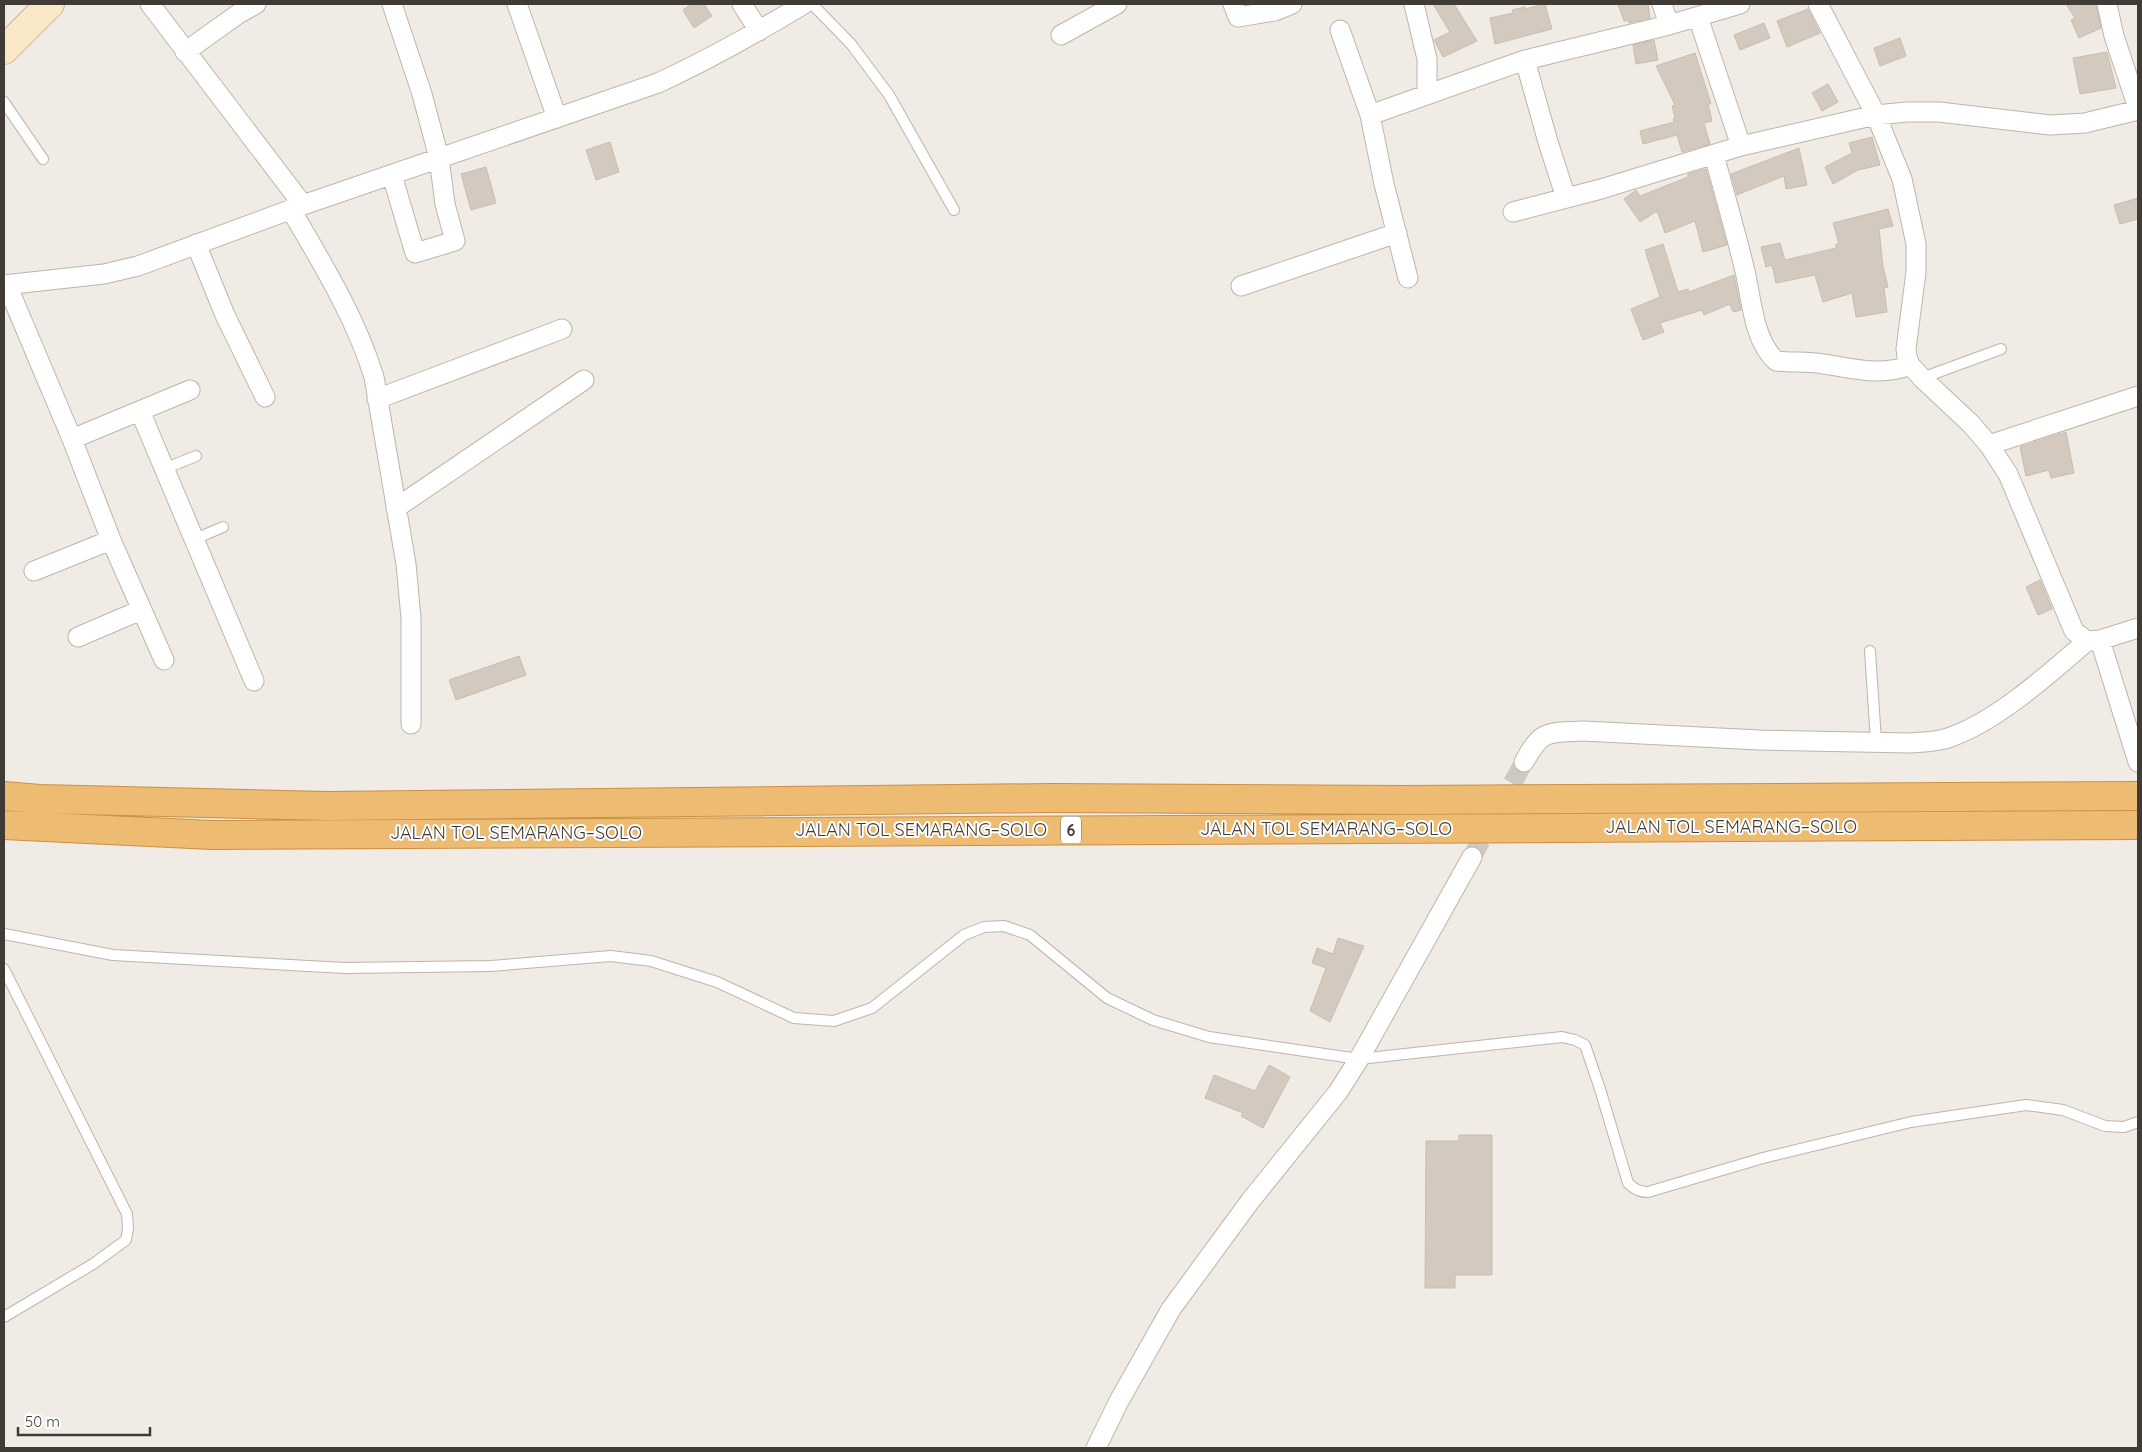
<svg xmlns="http://www.w3.org/2000/svg" width="2142" height="1452" font-family="Quicksand,sans-serif">
	<rect width="100%" height="100%" fill="#f0ebe4"/>
	<path fill="#d3c9be" stroke="#cabdaf" d="M692,4H704L712,16L694,28L683,10Z
		M1433,4H1454L1477,41L1443,57L1434,40L1450,32Z
		M1545,4L1552,29L1495,44L1490,18L1513,13L1512,10L1525,7V9Z
		M1618,4H1648L1650,18L1629,23L1628,20L1624,21Z
		M2066,4H2096L2101,28L2079,38L2071,20L2075,18Z
		M1808,9L1820,33L1787,47L1777,21Z
		M1764,23L1770,38L1740,50L1734,35Z
		M1900,38L1906,56L1880,66L1874,48Z
		M1654,40L1658,60L1636,64L1633,45Z
		M2107,52L2116,88L2080,94L2073,58Z
		M1695,53L1711,104H1708L1712,121L1704,123L1710,144L1682,152L1677,135L1643,144L1640,131L1674,122L1673,119L1675,118L1672,106L1675,105L1656,66Z
		M1828,84L1838,102L1822,111L1812,93Z
		M1872,137L1880,165L1858,170L1833,184L1825,167L1852,153L1849,143Z
		M610,142L619,172L596,180L586,150Z
		M1799,148L1807,185L1786,189L1784,176L1737,195L1731,174Z
		M486,167L496,203L471,210L461,174Z
		M1706,169L1727,245L1703,252L1695,221L1665,233L1657,211L1640,222L1624,199L1636,190L1640,196L1688,177V174Z
		M2138,198V219L2120,224L2114,205Z
		M1888,209L1893,226L1879,229L1883,267L1888,287L1884,288L1887,312L1856,317L1852,293L1823,302L1815,275L1776,283L1772,265L1766,267L1761,247L1780,243L1785,260L1836,248V244H1839L1833,223Z
		M1663,244L1678,292L1688,289L1689,292L1734,275L1741,310L1733,312L1730,304L1704,315L1702,310L1660,323L1664,332L1643,340L1631,309L1660,297L1645,250Z
		M2066,432L2074,473L2051,478L2049,470L2026,476L2020,447Z
		M2040,580L2052,609L2038,615L2026,587Z
		M519,656L526,675L456,700L449,680Z
		M1338,938L1364,946L1330,1022L1310,1011L1326,968L1312,963L1317,948L1333,954Z
		M1269,1065L1290,1077L1263,1128L1241,1116L1243,1113L1205,1098L1214,1075L1255,1091Z
		M1459,1135H1492V1275H1455V1288H1425L1426,1141H1459Z"/>
	<g fill="none" stroke-linecap="round" stroke-linejoin="round">
		<path stroke="#cdc8c1" stroke-width="19" stroke-dasharray="19 9" stroke-linecap="butt" d="M1472,857L1524,762"/>
		<defs>
			<path id="service" d="M812,4L851,44L889,95L954,210
				M4,102L43,159
				M1922,378L2001,349
				M164,469L196,456
				M195,539L223,527
				M1870,651L1876,741
				M4,934L113,955L345,968L491,966L611,956L651,961L717,982L794,1018L834,1021L872,1008L964,935L984,927L1004,926L1030,935L1107,998L1153,1020L1209,1037L1359,1059L1562,1037L1575,1040L1585,1045L1600,1089L1628,1183C1634,1189 1639,1192 1648,1192L1763,1158L1911,1122L2026,1105L2063,1110L2105,1126L2124,1127L2138,1122
				M4,969L127,1214L128,1228L126,1240L93,1264L4,1317"/>
			<path id="minor" d="M150,4L303,205
				M392,4L422,94L439,158L445,204L455,241L415,253L392,175
				M517,4L557,118
				M742,4L759,31
				M1233,4L1238,17L1275,11L1292,4
				M1414,4L1427,59V94
				M1662,4L1669,25
				M1818,4L1876,115L1902,179L1916,244V272L1906,349L1907,357L1910,365L1922,378L1971,424L1989,445L2008,474L2074,631L2087,641L2100,640L2138,628
				M2107,4L2114,36L2138,108
				M1698,17L1741,146
				M1340,30L1370,115
				M1061,35L1117,4
				M185,52L238,14L256,4
				M1525,60L1548,142L1566,198
				M1714,155C1724,192 1735,230 1744,267C1752,298 1752,338 1776,361C1792,363 1807,361 1823,364C1853,368 1880,377 1910,365
				M291,210C322,263 356,318 374,377L406,564L411,618V724
				M1513,212L1601,189L1741,146L1876,115L1907,112H1939L2050,125L2085,123L2138,110
				M196,244L225,315L265,397
				M1408,278L1384,184L1370,115L1525,60L1669,25L1740,4
				M4,285L104,274L138,266L303,205L658,83C708,60 756,33 804,4
				M7,285L72,439L111,540L164,660
				M1241,286L1397,233
				M377,399L562,329
				M140,411L254,681
				M72,439L190,390
				M1989,445L2138,396
				M396,508L584,380
				M34,571L111,540
				M78,637L141,610
				M2100,640L2138,762
				M1524,762C1542,729 1547,733 1583,731L1759,740L1910,743C1923,742 1936,742 1948,738C1996,722 2049,674 2087,641
				M1096,1448L1119,1401L1171,1309L1251,1200L1338,1092L1359,1059L1472,857"/>
			<path id="secondary" d="M4,50L50,4"/>
			<path id="motorway" d="M4,796L40,799L328,806L1051,798L1405,800L2138,796
				M4,825L212,835L2138,825"/>
		</defs>
		<use href="#service" stroke="#bdb5ab" stroke-width="12"/>
		<use href="#minor" stroke="#bdb5ab" stroke-width="21"/>
		<use href="#secondary" stroke="#cbba98" stroke-width="30"/>
		<use href="#motorway" stroke="#ca9043" stroke-width="30"/>
		<use href="#service" stroke="#fff" stroke-width="10"/>
		<use href="#minor" stroke="#fff" stroke-width="19"/>
		<use href="#secondary" stroke="#f8e8c6" stroke-width="28"/>
		<use href="#motorway" stroke="#edbc72" stroke-width="28"/>
	</g>
	<g text-anchor="middle" stroke-width="4" stroke-linejoin="round" paint-order="stroke">
		<rect fill="#fff" stroke="#7a7672" stroke-width="1" x="1061" y="816.5" width="20" height="27" rx="4"/>
		<g font-size="16" font-weight="bold" fill="#413b35">
			<text x="1071" y="836">6</text>
		</g>
		<g font-size="18" fill="#413b35" stroke="#fff">
			<text x="1731" y="833">JALAN TOL SEMARANG–SOLO</text>
			<text x="1326" y="835">JALAN TOL SEMARANG–SOLO</text>
			<text x="921" y="836">JALAN TOL SEMARANG–SOLO</text>
			<text x="516" y="839">JALAN TOL SEMARANG–SOLO</text>
		</g>
	</g>
	<rect width="2142" height="1452" fill="none" stroke="#413b35" stroke-width="10"/>
	<path d="M18 1427v8h132v-8" fill="none" stroke="#413b35" stroke-width="2.5"/>
	<text x="25" y="1427" font-size="15" fill="#413b35" stroke="#ffffff" stroke-width="4" paint-order="stroke">50 m</text>
</svg>
